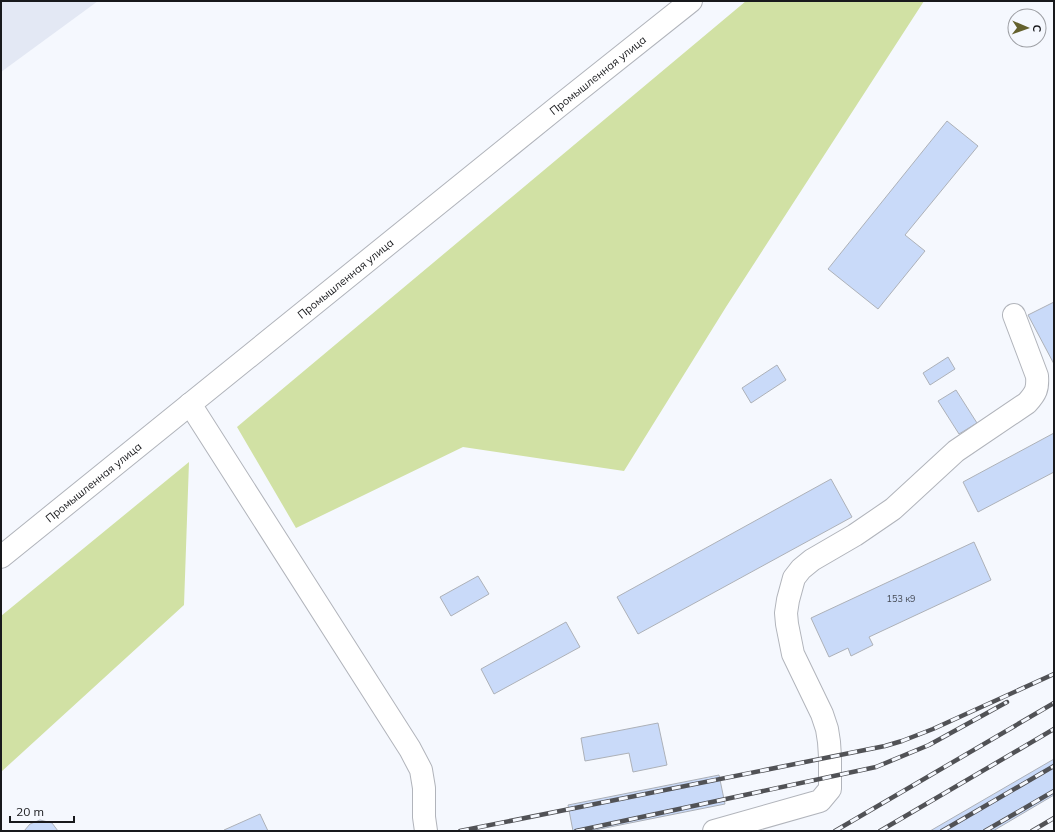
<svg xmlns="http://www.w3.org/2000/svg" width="1055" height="832" font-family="Mulish,sans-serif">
	<rect width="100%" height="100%" fill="#f5f8fe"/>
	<path fill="#e3e8f4" d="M1,1H98L1,72Z"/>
	<path fill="#d1e1a4" d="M746,1H924L726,307L624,471L463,447L296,528L237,427Z
		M189,462L184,605L1,772V616Z"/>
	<path fill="#c9daf9" stroke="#adb1b8" d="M947,121L978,146L905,235L925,251L878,309L828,269Z
		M1054,302V364L1028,315Z
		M948,357L955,369L930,385L923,373Z
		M777,365L786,380L751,403L742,388Z
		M956,390L977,423L959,434L938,401Z
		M1054,433V472L978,512L963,482Z
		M831,479L852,517L638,634L617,597Z
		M974,542L991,580L869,637L873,645L851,656L848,648L829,657L811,618Z
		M478,576L489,594L451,616L440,597Z
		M566,622L580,647L494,694L481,669Z
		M658,723L667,765L633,772L629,753L585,761L581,738Z
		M1054,759V795L993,831H930Z
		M719,775L725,804L590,831H573L568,805Z
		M260,814L268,831H225L224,830Z
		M40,820L52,823L58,831H24L30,824Z"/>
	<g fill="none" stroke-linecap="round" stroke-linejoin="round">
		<defs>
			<g id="minor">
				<path d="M190,404L410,749L421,770L424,788V817L426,831"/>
				<path id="s1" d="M1,557L559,106L691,1"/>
				<path d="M714,831L820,801L830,789V757L829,742L827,729L822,714L793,654L787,624L786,613L788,600L794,578L801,569L812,560L855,535L893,509L956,451L1027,403C1036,393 1038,389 1037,376L1014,315"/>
			</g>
		</defs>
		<use href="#minor" stroke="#b1b4bb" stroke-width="24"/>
		<use href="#minor" stroke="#fff" stroke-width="22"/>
		<defs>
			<path id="rail" d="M460,831L885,746L902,741L933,729L1054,674
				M576,831L876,767L929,745L1007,702
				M835,831L1054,703
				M880,831L1054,729
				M942,831L1054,766
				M985,831L1054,791
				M1032,831L1054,818"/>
		</defs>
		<use href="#rail" stroke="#515256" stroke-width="4.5"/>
		<use href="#rail" stroke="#f5f8fe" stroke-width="3" stroke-dasharray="9" stroke-linecap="butt"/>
	</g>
	<g text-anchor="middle" stroke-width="3" stroke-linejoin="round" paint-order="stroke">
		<g font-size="9" fill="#444953">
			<text x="901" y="602">153 к9</text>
		</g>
		<g font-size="11" fill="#18191c" stroke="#f5f8fe">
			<text dy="4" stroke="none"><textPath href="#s1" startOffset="767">Промышленная улица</textPath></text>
			<text dy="4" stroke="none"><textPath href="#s1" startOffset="443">Промышленная улица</textPath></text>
			<text dy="4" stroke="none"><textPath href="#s1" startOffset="119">Промышленная улица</textPath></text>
		</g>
	</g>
	<rect width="1055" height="832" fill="none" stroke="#18191c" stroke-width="4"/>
	<g transform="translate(1027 28) rotate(92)"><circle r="19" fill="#f5f8fe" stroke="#9d9fa4"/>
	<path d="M0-3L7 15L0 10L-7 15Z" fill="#64612d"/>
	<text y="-6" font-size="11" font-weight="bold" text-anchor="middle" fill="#18191c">С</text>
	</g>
	<path d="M10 816v6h64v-6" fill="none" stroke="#18191c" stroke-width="2"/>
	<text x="16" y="816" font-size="12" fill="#18191c" stroke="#f5f8fe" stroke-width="3" paint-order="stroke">20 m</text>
</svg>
